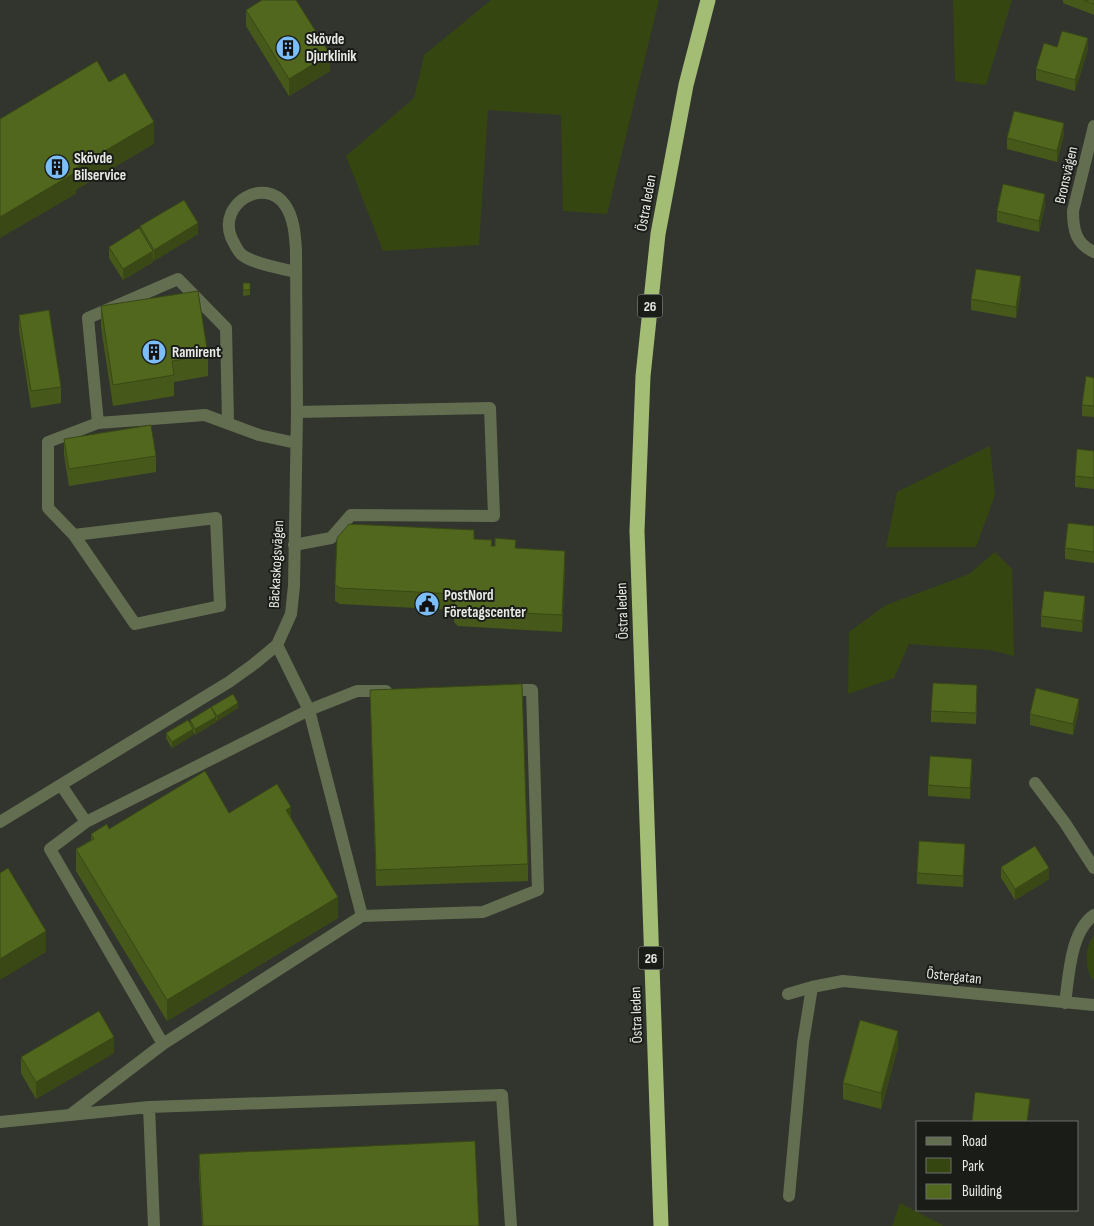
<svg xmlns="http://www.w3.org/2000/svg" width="1094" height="1226" font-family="'Sofia Sans Condensed',sans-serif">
	<rect width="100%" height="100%" fill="#32352e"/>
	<path fill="#364610" d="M491,0H659L607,214L563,211L561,115L488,110L479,245L383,251L346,156L414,98L424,55Z
		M953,0H1012L986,85L955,81Z
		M990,446L995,495L976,547H886L897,492Z
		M995,552L1012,569L1014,656L990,650L909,644L894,678L848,694L849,632L886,605L969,574Z
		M1094,935V979L1091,978C1085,966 1085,946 1094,935Z
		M900,1203L944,1226H892Z"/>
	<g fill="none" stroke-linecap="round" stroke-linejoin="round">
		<path stroke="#636e51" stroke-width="12" d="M1094,126L1073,211C1073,230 1076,244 1094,252
			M98,423L88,318L178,279L226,328L228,423
			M74,535L216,518L220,606L135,624L74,535L48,508V442L98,423L205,415L259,435L296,443
			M294,545L331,538L351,515L494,516L490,408L297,412
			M1035,783L1065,823L1094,868
			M61,785L86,822L309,710L277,645
			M0,822L229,682L254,664L277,645L291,614L294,586L297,412L296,250C295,235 294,218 285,205C265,176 218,203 231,237C234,243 237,250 241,254C252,264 281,268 295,272
			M86,822L50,849L163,1044L362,916L483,912L538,890L532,690H506
			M362,916L309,710L357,691H386
			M788,994L812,987L843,981L1094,1005
			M1065,1003C1069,976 1070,932 1094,915
			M149,1107L154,1226
			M70,1115L163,1044
			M0,1122L149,1107L502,1095L511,1226
			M789,1196L803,1043L812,987"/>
		<path stroke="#a4bd75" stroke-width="15" d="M661,1226L637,531L643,376L658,234L686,85L708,0"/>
	</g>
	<path fill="#46591a" d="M1063,0H1094V15L1063,3Z
		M246,10L330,71L289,96L246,26Z
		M1057,47L1088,49L1075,91L1036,80V69Z
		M1064,134L1057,162L1007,149V138Z
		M1045,205L1039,232L997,222V211Z
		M140,226L198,234L154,261L153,258V262L123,280L109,258V247L140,230Z
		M243,283H250V295L243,296Z
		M1021,287L1016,318L971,310V299Z
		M101,306L208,355V376L174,382V396L113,406L101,327Z
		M19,315L61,387V403L31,408L19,331Z
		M1094,378V417L1082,416V405Z
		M64,439L156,456V472L69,486L64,455Z
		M1094,451V489L1075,487V476Z
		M1094,526V563L1065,559V548Z
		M474,539L492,546L516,548L565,567L562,632L458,626L454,622V610L340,604L335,601V585Z
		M1085,607L1082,632L1041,627V616Z
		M370,690L528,864V881L376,886Z
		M977,696L976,724L931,722V711Z
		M211,707L238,708L217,721L216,720V722L195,735L193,732V735L172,748L166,738V733L190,724V720L211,709Z
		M1079,710L1073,735L1030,725V714Z
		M972,770L970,799L928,796V785Z
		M229,813L291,819L338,918L167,1021L76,871V849L91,840V834L109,829Z
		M965,855L963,887L917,884V873Z
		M1001,867L1049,879L1015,900L1001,878Z
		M898,1047L881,1109L843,1099V1083Z
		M114,1053L36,1099L21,1073V1057Z
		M199,1154L479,1226H202L199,1175Z"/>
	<path fill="#394815" d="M1088,38V49L1075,91V80Z
		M330,54V71L289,96V79Z
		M154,122V144L76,190V194L0,238V217L74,169Z
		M1064,123V134L1057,162V151Z
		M1045,194V205L1039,232V221Z
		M198,223V234L154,261V250Z
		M153,251V262L123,280V269Z
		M1021,276V287L1016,318V307Z
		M565,551V567L562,632V615Z
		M1085,596V607L1082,632V621Z
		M1079,699V710L1073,735V724Z
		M238,703V708L217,721V716Z
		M216,717V722L195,735V729Z
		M193,729V735L172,748V742Z
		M972,759V770L970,799V788Z
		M291,807V829L286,810Z
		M965,844V855L963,887V876Z
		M1049,868V879L1015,900V889Z
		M338,897V918L167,1021V1000Z
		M46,931V952L0,980V959Z
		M898,1031V1047L881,1109V1093Z
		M114,1037V1053L36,1099V1082Z"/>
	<path fill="#51671e" stroke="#394815" d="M262,0H296L330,54L289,79L246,10Z
		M1084,0H1094V4Z
		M1062,31L1088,38L1075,80L1036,69L1044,43L1057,47Z
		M97,61L109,82L125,73L154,122L74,169L76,172L0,217V119Z
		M1014,111L1064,123L1057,151L1007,138Z
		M1003,184L1045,194L1039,221L997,211Z
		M184,200L198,223L154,250L140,226Z
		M139,228L153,251L123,269L109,247Z
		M976,269L1021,276L1016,307L971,299Z
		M243,283H250V290H243Z
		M198,291L208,355L172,361L174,375L113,385L101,306Z
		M49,310L61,387L31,391L19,315Z
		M1086,376L1094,378V406L1082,405Z
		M151,425L156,456L69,469L64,439Z
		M1077,449L1094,451V478L1075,476Z
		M1068,523L1094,526V552L1065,548Z
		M349,524L474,530V539L492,540L491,546H495V538L516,540L515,548L565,551L562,615L458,610L454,606L455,594L340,588L335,585L337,538Z
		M1044,591L1085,596L1082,621L1041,616Z
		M933,683L977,685L976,713L931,711Z
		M522,684L528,864L376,870L370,690Z
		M1036,688L1079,699L1073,724L1030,714Z
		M233,694L238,703L217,716L211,707Z
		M211,707L216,717L195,729L190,720Z
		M188,720L193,729L172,742L166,733Z
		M930,756L972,759L970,788L928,785Z
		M205,771L229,813L277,784L291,807L286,810L338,897L167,1000L76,849L94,839L91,834L107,824L109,829Z
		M919,841L965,844L963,876L917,873Z
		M1035,846L1049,868L1015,889L1001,867Z
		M8,868L46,931L0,959V873Z
		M99,1011L114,1037L36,1082L21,1057Z
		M860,1020L898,1031L881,1093L843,1083Z
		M975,1092L1030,1099L1027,1122H972Z
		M475,1141L479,1226H203L199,1154Z"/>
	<defs>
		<symbol id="building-disc" viewBox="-11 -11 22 22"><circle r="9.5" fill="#7cbef9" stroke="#1a1c18"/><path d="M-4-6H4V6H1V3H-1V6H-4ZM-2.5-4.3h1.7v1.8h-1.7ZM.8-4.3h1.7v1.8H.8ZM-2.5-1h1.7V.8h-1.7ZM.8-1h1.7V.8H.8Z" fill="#111"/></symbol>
		<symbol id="civic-disc" viewBox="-11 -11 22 22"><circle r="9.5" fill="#7cbef9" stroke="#1a1c18"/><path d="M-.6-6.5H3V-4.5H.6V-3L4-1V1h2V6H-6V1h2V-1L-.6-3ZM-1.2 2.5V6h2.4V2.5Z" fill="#111"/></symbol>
	</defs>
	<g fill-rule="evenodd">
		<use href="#building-disc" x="274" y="34" width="28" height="28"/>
		<use href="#building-disc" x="43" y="153" width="28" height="28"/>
		<use href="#building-disc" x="140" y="338" width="28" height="28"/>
		<use href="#civic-disc" x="413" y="590" width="28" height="28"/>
	</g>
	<g text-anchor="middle" stroke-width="4" stroke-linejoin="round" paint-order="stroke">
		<g fill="#1a1c18" stroke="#aaaca8" stroke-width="1">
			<rect x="637.5" y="294.5" width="25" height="23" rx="4"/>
			<rect x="638.5" y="946.5" width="25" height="23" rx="4"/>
		</g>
		<g font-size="14" font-weight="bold" fill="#e8eae5">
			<text x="650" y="311">26</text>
			<text x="651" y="963">26</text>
		</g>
		<g font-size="15" font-weight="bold" fill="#e8eae5" stroke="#1a1c18" text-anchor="start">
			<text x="306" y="44">Skövde<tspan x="306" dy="17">Djurklinik</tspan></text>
			<text x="74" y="163">Skövde<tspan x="74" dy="17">Bilservice</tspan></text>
			<text x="172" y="357">Ramirent</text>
			<text x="444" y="600">PostNord<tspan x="444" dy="17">Företagscenter</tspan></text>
		</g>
		<g font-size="15" fill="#e8eae5" stroke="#1a1c18">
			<text transform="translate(1066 175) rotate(-77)" y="5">Bronsvägen</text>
			<text transform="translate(646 203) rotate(-80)" y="5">Östra leden</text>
			<text transform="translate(276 564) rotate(-87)" y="5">Bäckaskogsvägen</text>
			<text transform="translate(622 611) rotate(-92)" y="5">Östra leden</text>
			<text transform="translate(954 976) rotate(6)" y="5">Östergatan</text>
			<text transform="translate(636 1015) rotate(-92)" y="5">Östra leden</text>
		</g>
	</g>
	<rect x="916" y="1121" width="162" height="90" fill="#1a1c18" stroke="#6c6e6a"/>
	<rect x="926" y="1137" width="25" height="8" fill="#636e51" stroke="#6c6e6a"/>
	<text x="962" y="1146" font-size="15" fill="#e8eae5">Road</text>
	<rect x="926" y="1158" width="25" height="15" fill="#364610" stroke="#6c6e6a"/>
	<text x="962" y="1171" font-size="15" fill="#e8eae5">Park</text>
	<rect x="926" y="1184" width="25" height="15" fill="#51671e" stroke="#6c6e6a"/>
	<text x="962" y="1196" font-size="15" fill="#e8eae5">Building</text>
</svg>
